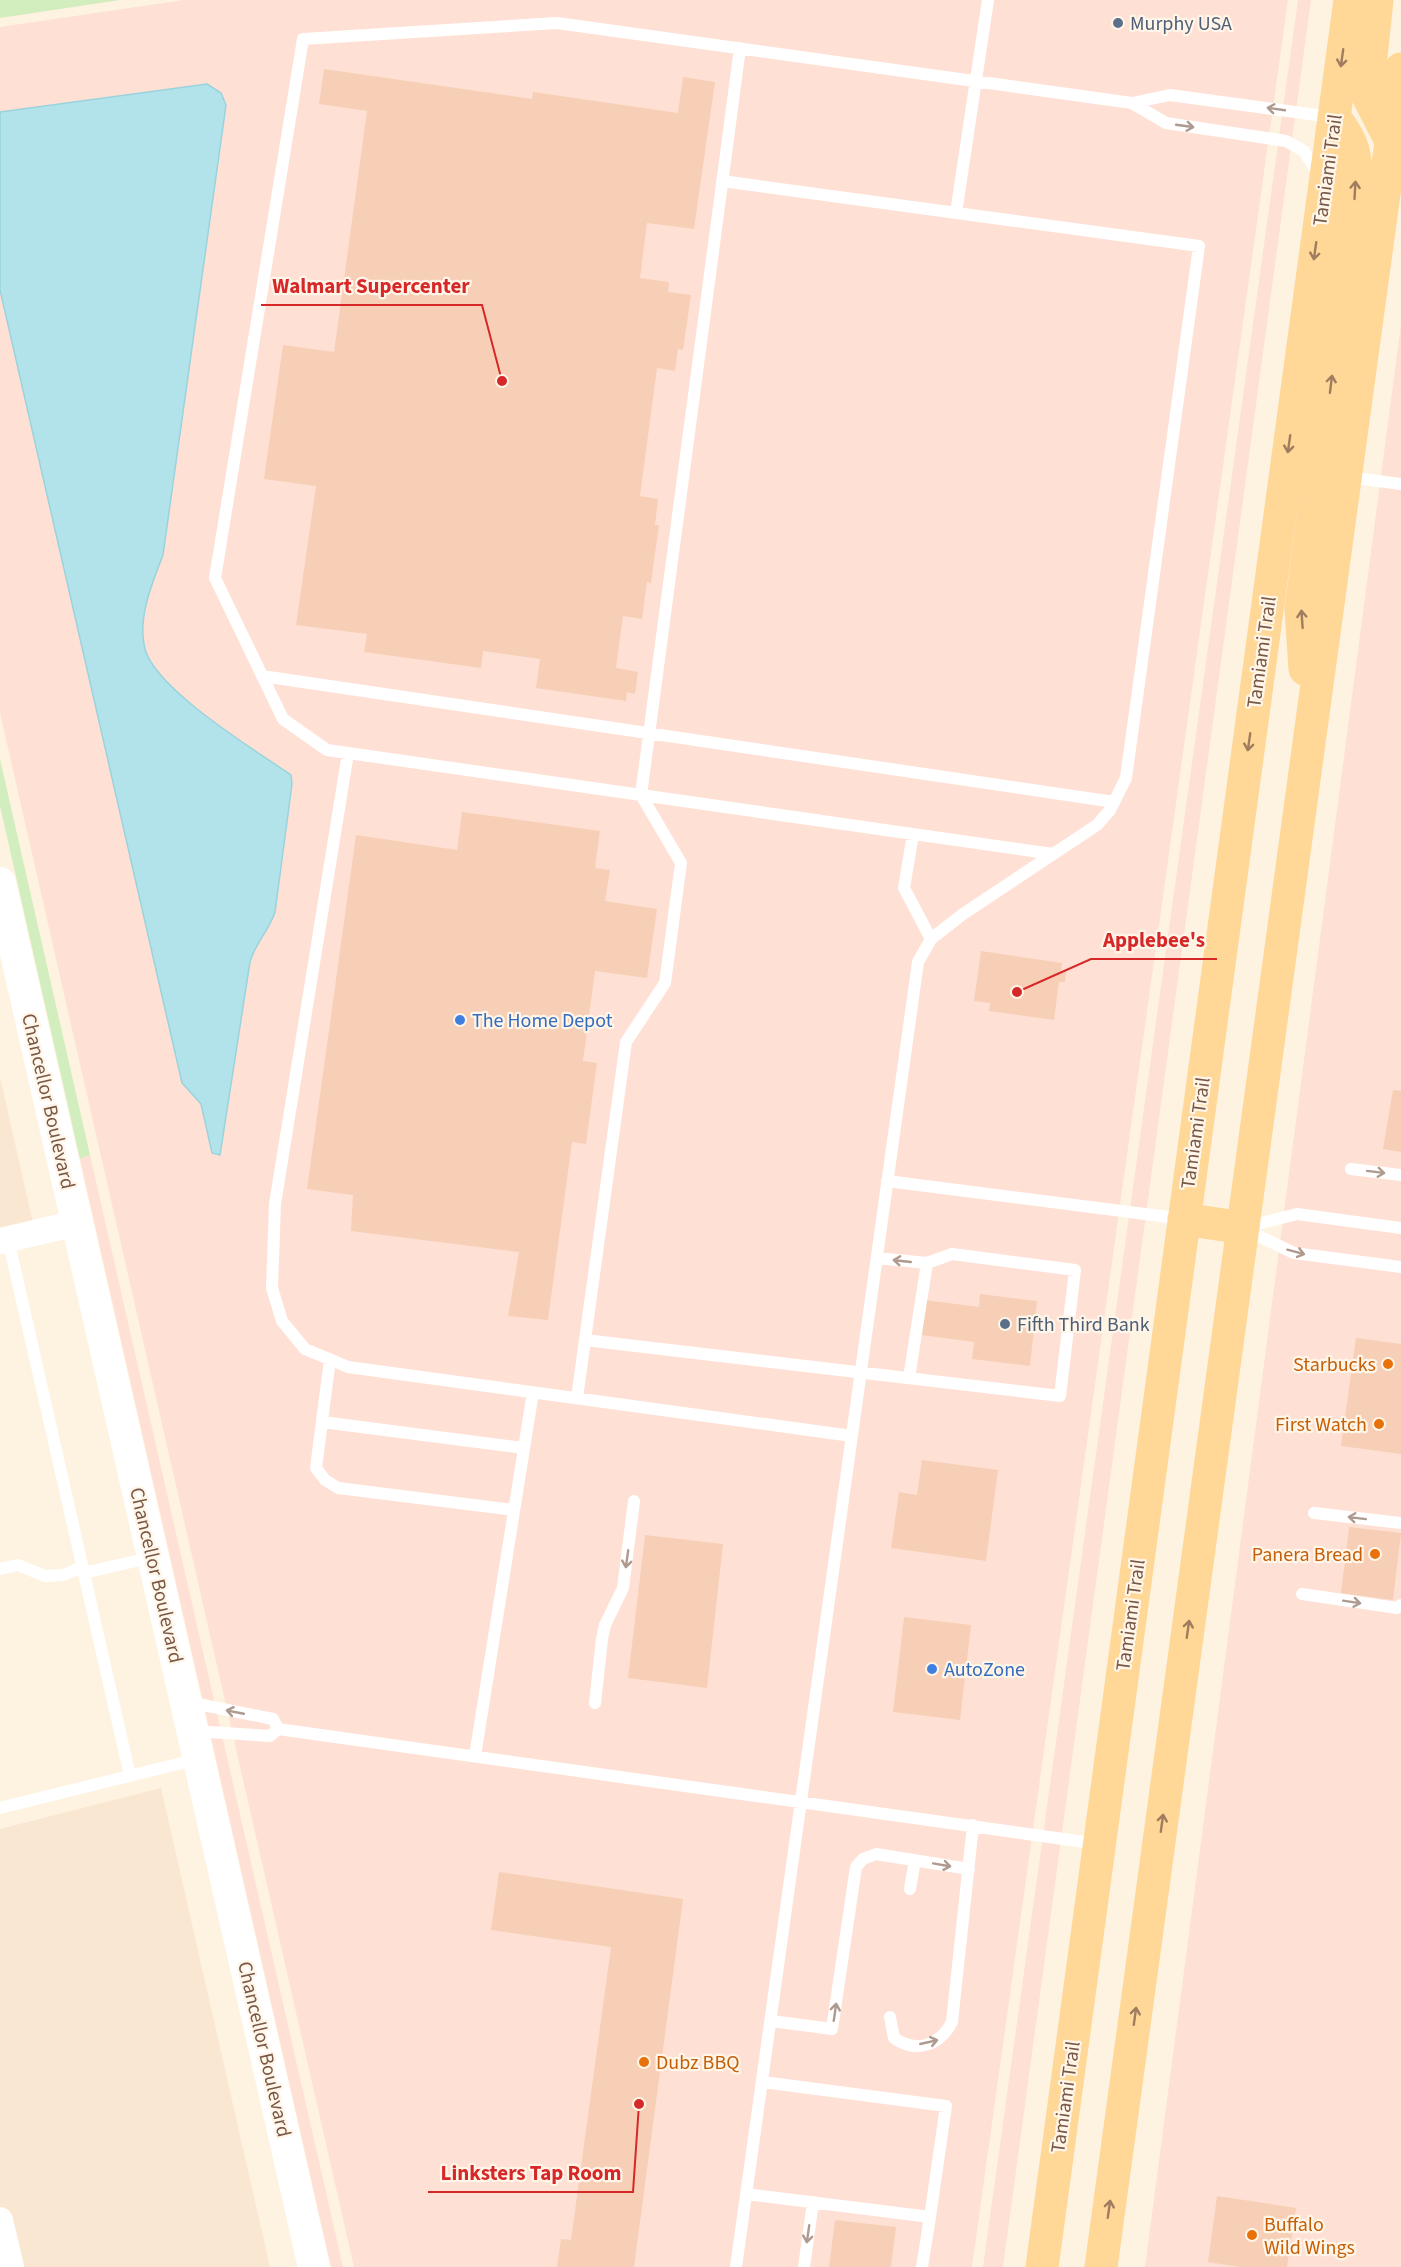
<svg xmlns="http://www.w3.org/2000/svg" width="1401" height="2267" font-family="'Source Sans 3',sans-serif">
	<rect width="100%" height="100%" fill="#fef3e1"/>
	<path fill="#f9e7d1" d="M0,1077L38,1245L0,1254Z
		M161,1788L270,2267H0V1829Z"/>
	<path fill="#ffe0d4" d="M184,0H1288L972,2267H354L0,713V27Z
		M1298,0H1311L1003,2267H983Z
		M1401,324V2267H1145Z
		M90,1155L343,2267H331L80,1159Z"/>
	<path fill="#d2edbe" d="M0,0H120L0,18Z
		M0,759L90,1155L80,1159L0,806Z"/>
	<path fill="#b3e3ea" stroke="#99d3dd" stroke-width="1.5" d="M207,84L221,93L226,105L163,555C152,583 137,619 145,649C156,690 255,750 291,775L292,784L275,912C269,931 255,943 250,962L220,1155L212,1153L201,1104L182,1083L0,290V112Z"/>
	<path fill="#f7cfb6" d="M324,69L532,99L533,92L678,113L683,77L715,82L694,229L647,223L640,278L669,282L668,292L691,295L683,350L678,349L675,371L657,368L640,496L658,499L655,525H659L651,583L647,582L642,619L623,616L616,668L638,672L635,694L627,692L626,701L536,688L540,659L483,651L481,668L364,652L367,634L296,625L316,486L264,479L283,345L334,352L367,111L319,104Z
		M462,812L600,831L595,868L610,870L605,901L657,909L647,978L595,971L583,1061L597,1063L586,1144L572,1142L548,1320L508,1316L519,1252L351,1231L353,1195L307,1189L356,835L457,850Z
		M981,951L1062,963L1061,971H1066L1065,982H1059L1054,1020L989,1011L990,1003L974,1001Z
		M1393,1090L1401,1091V1152L1383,1149Z
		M980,1294L1037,1301L1030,1366L972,1359L974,1342L921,1335L925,1300L979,1307Z
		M1356,1338L1401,1344V1454L1341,1446Z
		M922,1460L998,1470L986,1561L891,1548L899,1492L917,1495Z
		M1349,1527L1401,1533L1393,1600L1341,1593Z
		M645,1535L723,1544L707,1688L628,1678Z
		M904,1617L971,1625L960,1720L893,1712Z
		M499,1872L683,1899L634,2267H557L561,2239L571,2240L611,1947L491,1930Z
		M1217,2196L1296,2208L1287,2267H1240L1208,2262Z
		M835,2220L896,2227L891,2267H829Z"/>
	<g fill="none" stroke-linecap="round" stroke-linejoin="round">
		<path stroke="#fff" stroke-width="12" d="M1132,103L1166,123L1286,141L1304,151L1318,174
			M722,181L1199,246L1126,778L1110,810L1097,825L963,914L931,939L918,962L736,2267
			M956,213L988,0
			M1347,477L1401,484
			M262,676L1114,802
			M348,753L275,1204L272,1288L282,1321L305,1349L348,1367L852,1436
			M913,834L904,888L931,939
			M1053,854L327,750L283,719L215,578L303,39L557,23L1132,103L1170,95L1332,117
			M1351,1169L1401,1175
			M887,1181L1184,1219
			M1246,1227L1297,1214L1401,1228
			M1244,1229L1294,1253L1401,1267
			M8,1239L130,1776
			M877,1258L927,1263
			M585,1340L1060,1396L1075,1270L952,1254L927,1263L909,1378
			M330,1359L316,1468L325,1480L338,1488L514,1510
			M577,1398L626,1042L665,983L681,863L641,795L740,48
			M322,1422L524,1448
			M1314,1513L1401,1523
			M0,1569L18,1565L45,1576L63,1575L83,1567
			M84,1573L153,1557
			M1302,1594L1397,1608L1401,1605
			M188,1702L273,1719L278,1729
			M595,1703L602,1639L605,1625L623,1588L634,1501
			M278,1729L1099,1844
			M193,1731L270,1736L278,1729
			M475,1756L533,1392
			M0,1808L198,1759
			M910,1889L915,1860
			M890,2017L894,2038C917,2054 940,2045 952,2022L973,1825
			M771,2021L832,2029L856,1867L863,1859L876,1854L969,1869
			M763,2082L946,2106L930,2217
			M746,2194L930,2217L922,2267
			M804,2267L813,2202"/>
		<path stroke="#fff" stroke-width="26" d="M0,1241L77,1223
			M0,2220L11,2267"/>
		<path stroke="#fff" stroke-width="32" d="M0,883L314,2267"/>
		<path stroke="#ffd797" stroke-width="33" d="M1377,0L1367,94L1391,141
			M1305,669L1301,609L1356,194C1356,157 1357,146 1334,117
			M1184,1219L1243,1228
			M1042,2267L1350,0
			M1101,2267L1401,69"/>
	</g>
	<defs><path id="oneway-shaft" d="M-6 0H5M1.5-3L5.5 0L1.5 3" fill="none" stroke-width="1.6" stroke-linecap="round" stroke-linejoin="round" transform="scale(1.5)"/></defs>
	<g stroke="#a07d5e">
		<use href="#oneway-shaft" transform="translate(1342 58) rotate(98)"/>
		<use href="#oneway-shaft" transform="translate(1355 190) rotate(-87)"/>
		<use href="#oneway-shaft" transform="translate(1315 251) rotate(98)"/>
		<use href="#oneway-shaft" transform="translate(1331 384) rotate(-83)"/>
		<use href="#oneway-shaft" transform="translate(1289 444) rotate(98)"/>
		<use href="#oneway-shaft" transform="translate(1302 619) rotate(-94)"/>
		<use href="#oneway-shaft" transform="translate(1249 742) rotate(98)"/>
		<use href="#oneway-shaft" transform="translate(1188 1629) rotate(-82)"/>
		<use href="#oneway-shaft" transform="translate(1162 1823) rotate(-82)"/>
		<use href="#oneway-shaft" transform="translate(1135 2016) rotate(-82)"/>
		<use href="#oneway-shaft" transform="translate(1109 2209) rotate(-82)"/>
	</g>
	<g stroke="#ae9a8f">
		<use href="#oneway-shaft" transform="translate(1276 109) rotate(-172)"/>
		<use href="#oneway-shaft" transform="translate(1185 126) rotate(8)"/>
		<use href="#oneway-shaft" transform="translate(1376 1172) rotate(7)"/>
		<use href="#oneway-shaft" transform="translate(1296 1252) rotate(15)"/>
		<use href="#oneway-shaft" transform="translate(902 1261) rotate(-174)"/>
		<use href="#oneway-shaft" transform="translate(1357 1518) rotate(-173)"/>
		<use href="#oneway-shaft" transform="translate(627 1559) rotate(98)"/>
		<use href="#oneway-shaft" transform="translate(1352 1602) rotate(9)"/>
		<use href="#oneway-shaft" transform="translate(235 1712) rotate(-169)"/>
		<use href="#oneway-shaft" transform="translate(942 1865) rotate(10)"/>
		<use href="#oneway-shaft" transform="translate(835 2012) rotate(-82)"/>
		<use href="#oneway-shaft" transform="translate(929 2042) rotate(-13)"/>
		<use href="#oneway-shaft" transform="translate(808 2234) rotate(98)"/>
	</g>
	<g fill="#5c6f8a" stroke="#fff6e9" stroke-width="2">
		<circle cx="1118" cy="23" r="6"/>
		<circle cx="1005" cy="1324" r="6"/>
	</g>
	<g fill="#3f7fe0" stroke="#fff6e9" stroke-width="2">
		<circle cx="460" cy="1020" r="6"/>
		<circle cx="932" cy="1669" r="6"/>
	</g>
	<g fill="#e8710a" stroke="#fff6e9" stroke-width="2">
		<circle cx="1388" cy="1364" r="6"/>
		<circle cx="1379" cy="1424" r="6"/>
		<circle cx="1375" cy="1554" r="6"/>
		<circle cx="644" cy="2062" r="6"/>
		<circle cx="1252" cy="2235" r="6"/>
	</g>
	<g text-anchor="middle" stroke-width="4.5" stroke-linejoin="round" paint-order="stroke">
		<g font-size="20" fill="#4e5e75" stroke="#fff6e9" text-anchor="start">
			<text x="1130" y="30">Murphy USA</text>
			<text x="1017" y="1331">Fifth Third Bank</text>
		</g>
		<g font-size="20" fill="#785745" stroke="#fff6e9">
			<text transform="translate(1327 170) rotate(-82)" y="7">Tamiami Trail</text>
			<text transform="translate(1261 652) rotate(-82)" y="7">Tamiami Trail</text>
			<text transform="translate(49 1101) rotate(77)" y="7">Chancellor Boulevard</text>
			<text transform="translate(1195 1133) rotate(-82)" y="7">Tamiami Trail</text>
			<text transform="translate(157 1575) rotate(77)" y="7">Chancellor Boulevard</text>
			<text transform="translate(1130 1615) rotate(-82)" y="7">Tamiami Trail</text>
			<text transform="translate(265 2049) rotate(77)" y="7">Chancellor Boulevard</text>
			<text transform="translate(1065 2097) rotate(-82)" y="7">Tamiami Trail</text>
		</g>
		<g font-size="20" fill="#366cbe" stroke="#fff6e9" text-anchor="start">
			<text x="472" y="1027">The Home Depot</text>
			<text x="944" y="1676">AutoZone</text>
		</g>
		<g font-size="20" fill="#c56008" stroke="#fff6e9" text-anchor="end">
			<text x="1376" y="1371">Starbucks</text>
			<text x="1367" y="1431">First Watch</text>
			<text x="1363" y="1561">Panera Bread</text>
			<text x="656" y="2069" text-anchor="start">Dubz BBQ</text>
			<text x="1264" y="2231" text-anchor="start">Buffalo<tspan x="1264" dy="23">Wild Wings</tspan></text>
		</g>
	</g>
	<path fill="none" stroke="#d62828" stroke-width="2" d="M502 381L482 305H261M1017 992L1091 959H1217M639 2104L633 2192H428"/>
	<g fill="#d62828" stroke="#fff6e9" stroke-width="2">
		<circle cx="502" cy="381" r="6"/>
		<circle cx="1017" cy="992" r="6"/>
		<circle cx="639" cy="2104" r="6"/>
	</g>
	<g font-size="21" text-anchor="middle" font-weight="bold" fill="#d62828" stroke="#fff6e9" stroke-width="4.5" stroke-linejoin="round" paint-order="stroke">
		<text x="371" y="293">Walmart Supercenter</text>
		<text x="1154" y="947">Applebee's</text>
		<text x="531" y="2180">Linksters Tap Room</text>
	</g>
</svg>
